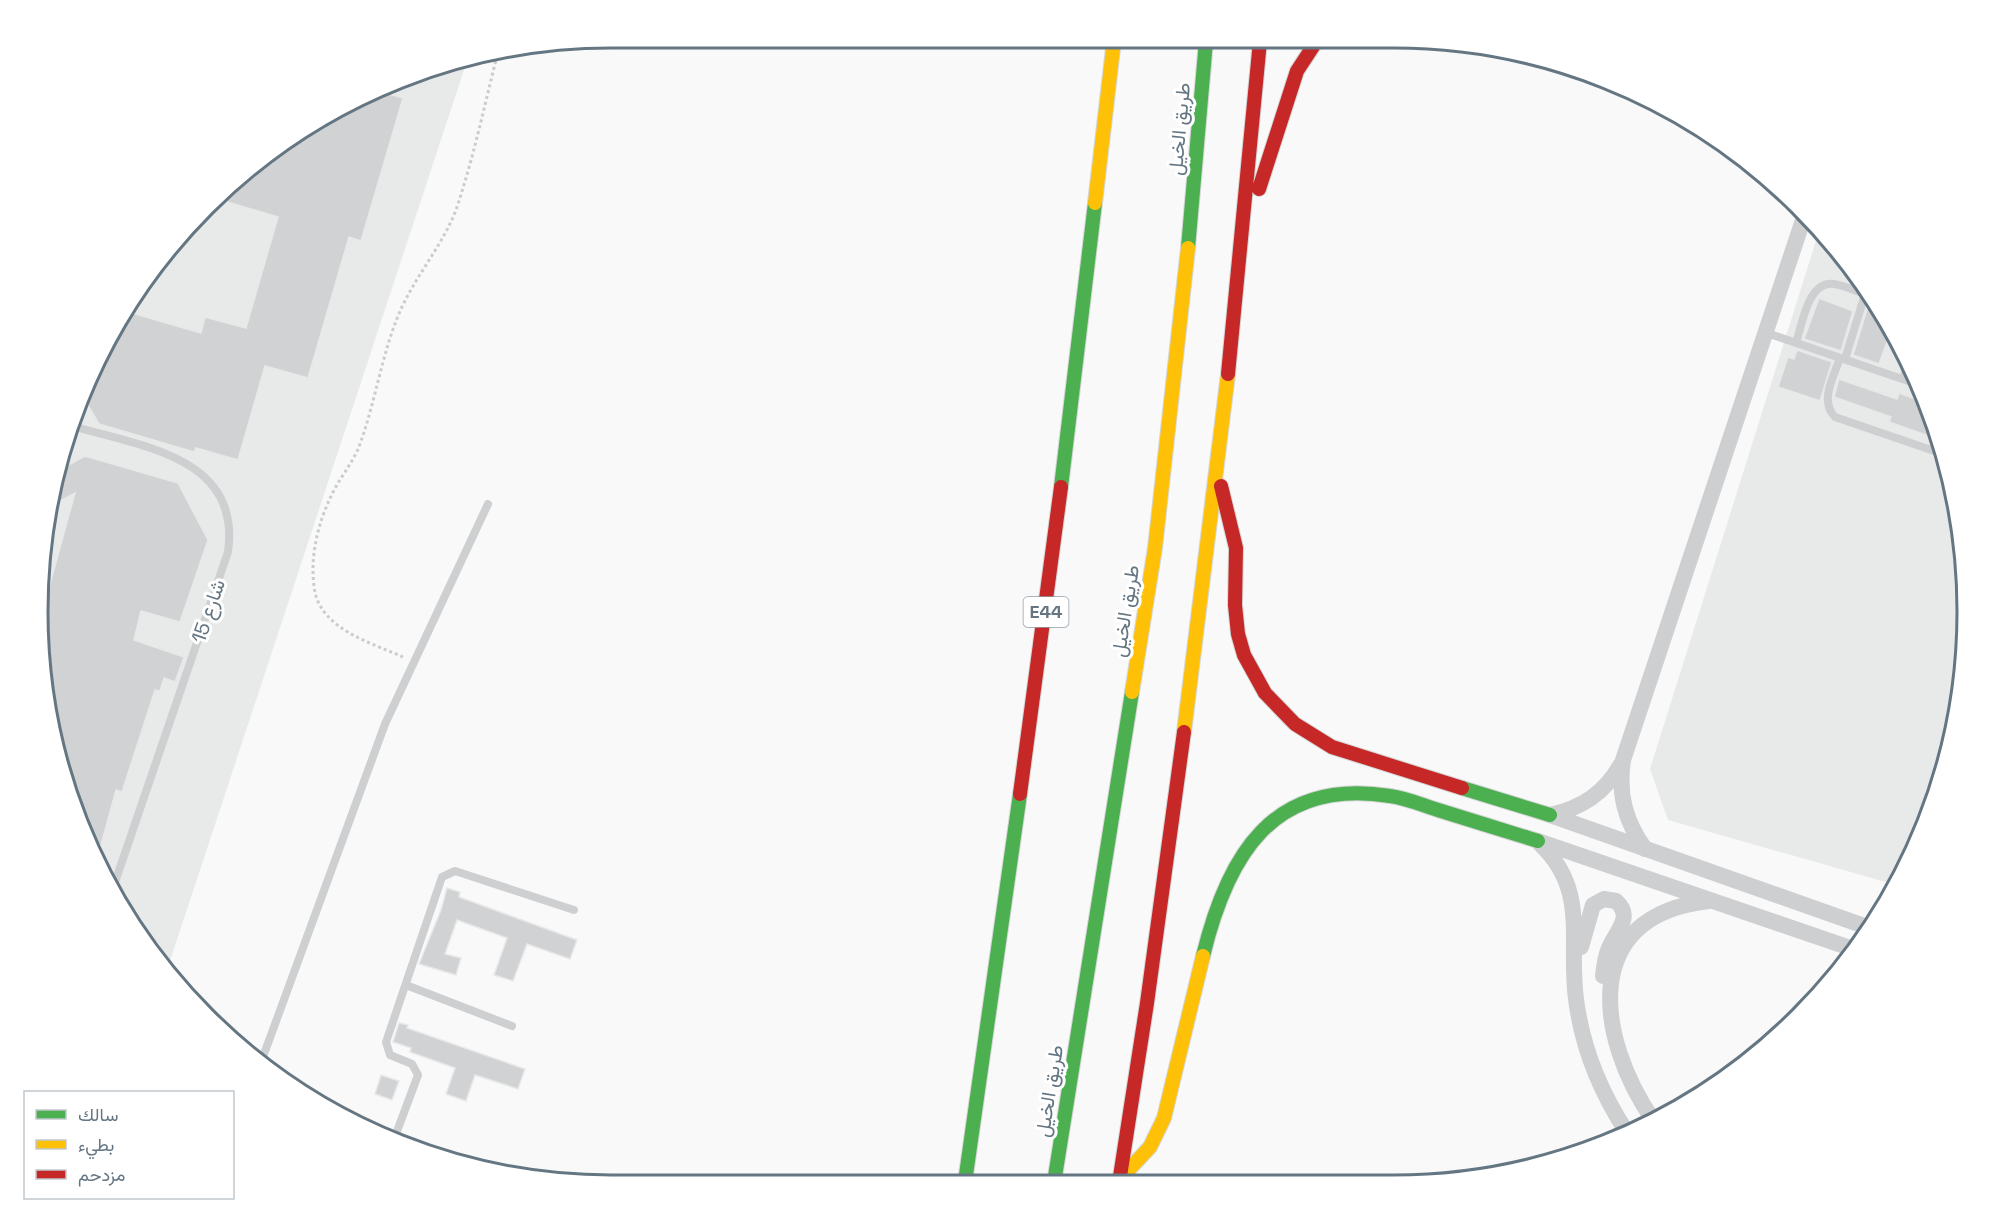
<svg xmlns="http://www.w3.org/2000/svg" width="2005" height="1223" font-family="'Space Grotesk',Vazirmatn,sans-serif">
	<rect width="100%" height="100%" fill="#f9f9f9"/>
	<path fill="#e8e9e9" d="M467,61L168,967L134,931L68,796L38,611L68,427L134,292L262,156L427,68Z
		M1820,228L1890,324L1937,427L1963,536L1966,649L1948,760L1908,865L1896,885L1668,820L1650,769Z"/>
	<path fill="#d0d2d3" stroke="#e8e8e8" stroke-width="1.5" d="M382,92L403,98L361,241L349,237L308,378L265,366L238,460L196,448L194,452L99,424L83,397L125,311L201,333L205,317L246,328L278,217L221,200L262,156Z
		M1819,298L1853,311L1841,351L1804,339Z
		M1869,303L1878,306L1892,328L1879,364L1853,355Z
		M1797,350L1832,362L1820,401L1778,387L1788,357L1794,359Z
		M1839,379L1897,399L1899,393L1926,403L1940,440L1889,422L1891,417L1834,397Z
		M85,456L178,483L208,540L180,622L141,611L134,640L184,657L175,682L164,678L160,691L155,690L122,792L116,790L98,856L68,796L38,612L42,613L75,493L55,504L61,469Z
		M447,888L460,892L459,897L577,940L570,959L527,944L513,981L494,975L507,938L457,920L445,954L461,958L456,975L419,964L441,910Z
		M399,1023L408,1025L407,1028L525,1069L518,1089L475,1075L466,1101L446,1094L455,1068L410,1052L411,1048L393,1042Z
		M381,1075L399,1081L392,1100L375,1094Z"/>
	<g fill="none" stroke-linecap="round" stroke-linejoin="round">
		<defs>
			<path id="fast" d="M1188,248L1206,41
				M1061,487L1095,203
				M1462,788L1550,815
				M1203,956C1227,857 1272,777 1390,796C1406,798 1422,805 1438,810C1471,820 1505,831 1538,841
				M965,1182L1020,794
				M1054,1183L1132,692"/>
			<path id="slow" d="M1095,203L1114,40
				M1132,692L1155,548L1188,248
				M1184,732L1228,374
				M1120,1179L1150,1147L1164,1118L1203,956"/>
			<path id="jam" d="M1259,189L1297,71L1316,42
				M1228,374L1260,41
				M1221,486L1236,548L1235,605L1238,634L1244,655L1265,693L1295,724L1332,747L1462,788
				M1020,794L1061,487
				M1119,1183L1147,1003L1184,732"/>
		</defs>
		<use href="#fast" stroke="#d5d6d6" stroke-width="16"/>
		<use href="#slow" stroke="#d5d6d6" stroke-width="16"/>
		<use href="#jam" stroke="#d5d6d6" stroke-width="16"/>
		<path stroke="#cbcccd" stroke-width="3" stroke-dasharray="3 3" stroke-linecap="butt" d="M403,657C372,643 323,630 315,592C308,556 320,514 338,483C346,470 355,458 360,444C376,400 382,352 401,309C417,274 442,246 456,210C473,160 484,107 497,56"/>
		<path stroke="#cecfd0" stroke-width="8" d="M1767,333L1917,384
			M1796,343C1802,325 1808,280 1834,284C1846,286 1859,292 1870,296
			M1840,358C1834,376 1819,401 1835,417L1943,454
			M1845,359L1866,291
			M1903,379L1908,363
			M69,425C137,446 242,455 228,552L113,888
			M406,985L512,1026
			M260,1065L385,724L488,504
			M393,1142L418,1075L412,1064L390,1055L386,1042L442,877L455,871L574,910"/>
		<path stroke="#cecfd0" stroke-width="16" d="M1550,815L1870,928
			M1550,815C1582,808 1605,793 1621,764
			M1538,841L1856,950
			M1540,844C1589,890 1568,941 1576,999C1582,1047 1600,1091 1626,1131
			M1645,849C1625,821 1618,794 1623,760L1805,214
			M1581,947L1593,905L1604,899L1616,901C1634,917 1616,931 1609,948C1605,957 1604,966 1603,976
			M1653,1120C1596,1037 1579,915 1709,901"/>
		<use href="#fast" stroke="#4caf50" stroke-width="14"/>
		<use href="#slow" stroke="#ffc107" stroke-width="14"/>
		<use href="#jam" stroke="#c62828" stroke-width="14"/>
	</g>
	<g text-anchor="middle" stroke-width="6" stroke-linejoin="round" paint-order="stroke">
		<rect fill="#fff" stroke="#939fa8" stroke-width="1.5" x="1023.5" y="597" width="45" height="30" rx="4.5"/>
		<g font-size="18" font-weight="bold" fill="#657683">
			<text x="1046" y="618">E44</text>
		</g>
		<g font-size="20" fill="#657683" stroke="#fff">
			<text transform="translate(1179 129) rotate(-85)" y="7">طريق الخيل</text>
			<text transform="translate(208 611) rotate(-71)" y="7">شارع 15</text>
			<text transform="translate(1125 611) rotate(-81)" y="7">طريق الخيل</text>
			<text transform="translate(1049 1091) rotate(-81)" y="7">طريق الخيل</text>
		</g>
	</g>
	<path d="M0 0H2005V1223H0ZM611 48H1394A563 563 0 0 1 1957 611V612A563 563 0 0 1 1394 1175H611A563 563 0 0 1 48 612V611A563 563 0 0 1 611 48Z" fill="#fff" fill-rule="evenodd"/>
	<path fill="none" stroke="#657683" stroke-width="3" d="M611 48H1394A563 563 0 0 1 1957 611V612A563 563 0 0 1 1394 1175H611A563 563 0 0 1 48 612V611A563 563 0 0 1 611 48Z"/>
	<rect x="24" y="1091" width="210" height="108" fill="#ffffff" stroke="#c1c8cd" stroke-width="1.5"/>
	<rect x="36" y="1110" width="30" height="9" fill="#4caf50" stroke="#c1c8cd" stroke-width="1.5"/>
	<text x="78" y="1121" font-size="18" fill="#657683">سالك</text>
	<rect x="36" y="1140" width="30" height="9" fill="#ffc107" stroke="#c1c8cd" stroke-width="1.5"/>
	<text x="78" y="1151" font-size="18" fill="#657683">بطيء</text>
	<rect x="36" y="1170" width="30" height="9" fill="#c62828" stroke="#c1c8cd" stroke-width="1.5"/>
	<text x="78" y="1181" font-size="18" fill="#657683">مزدحم</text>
</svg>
